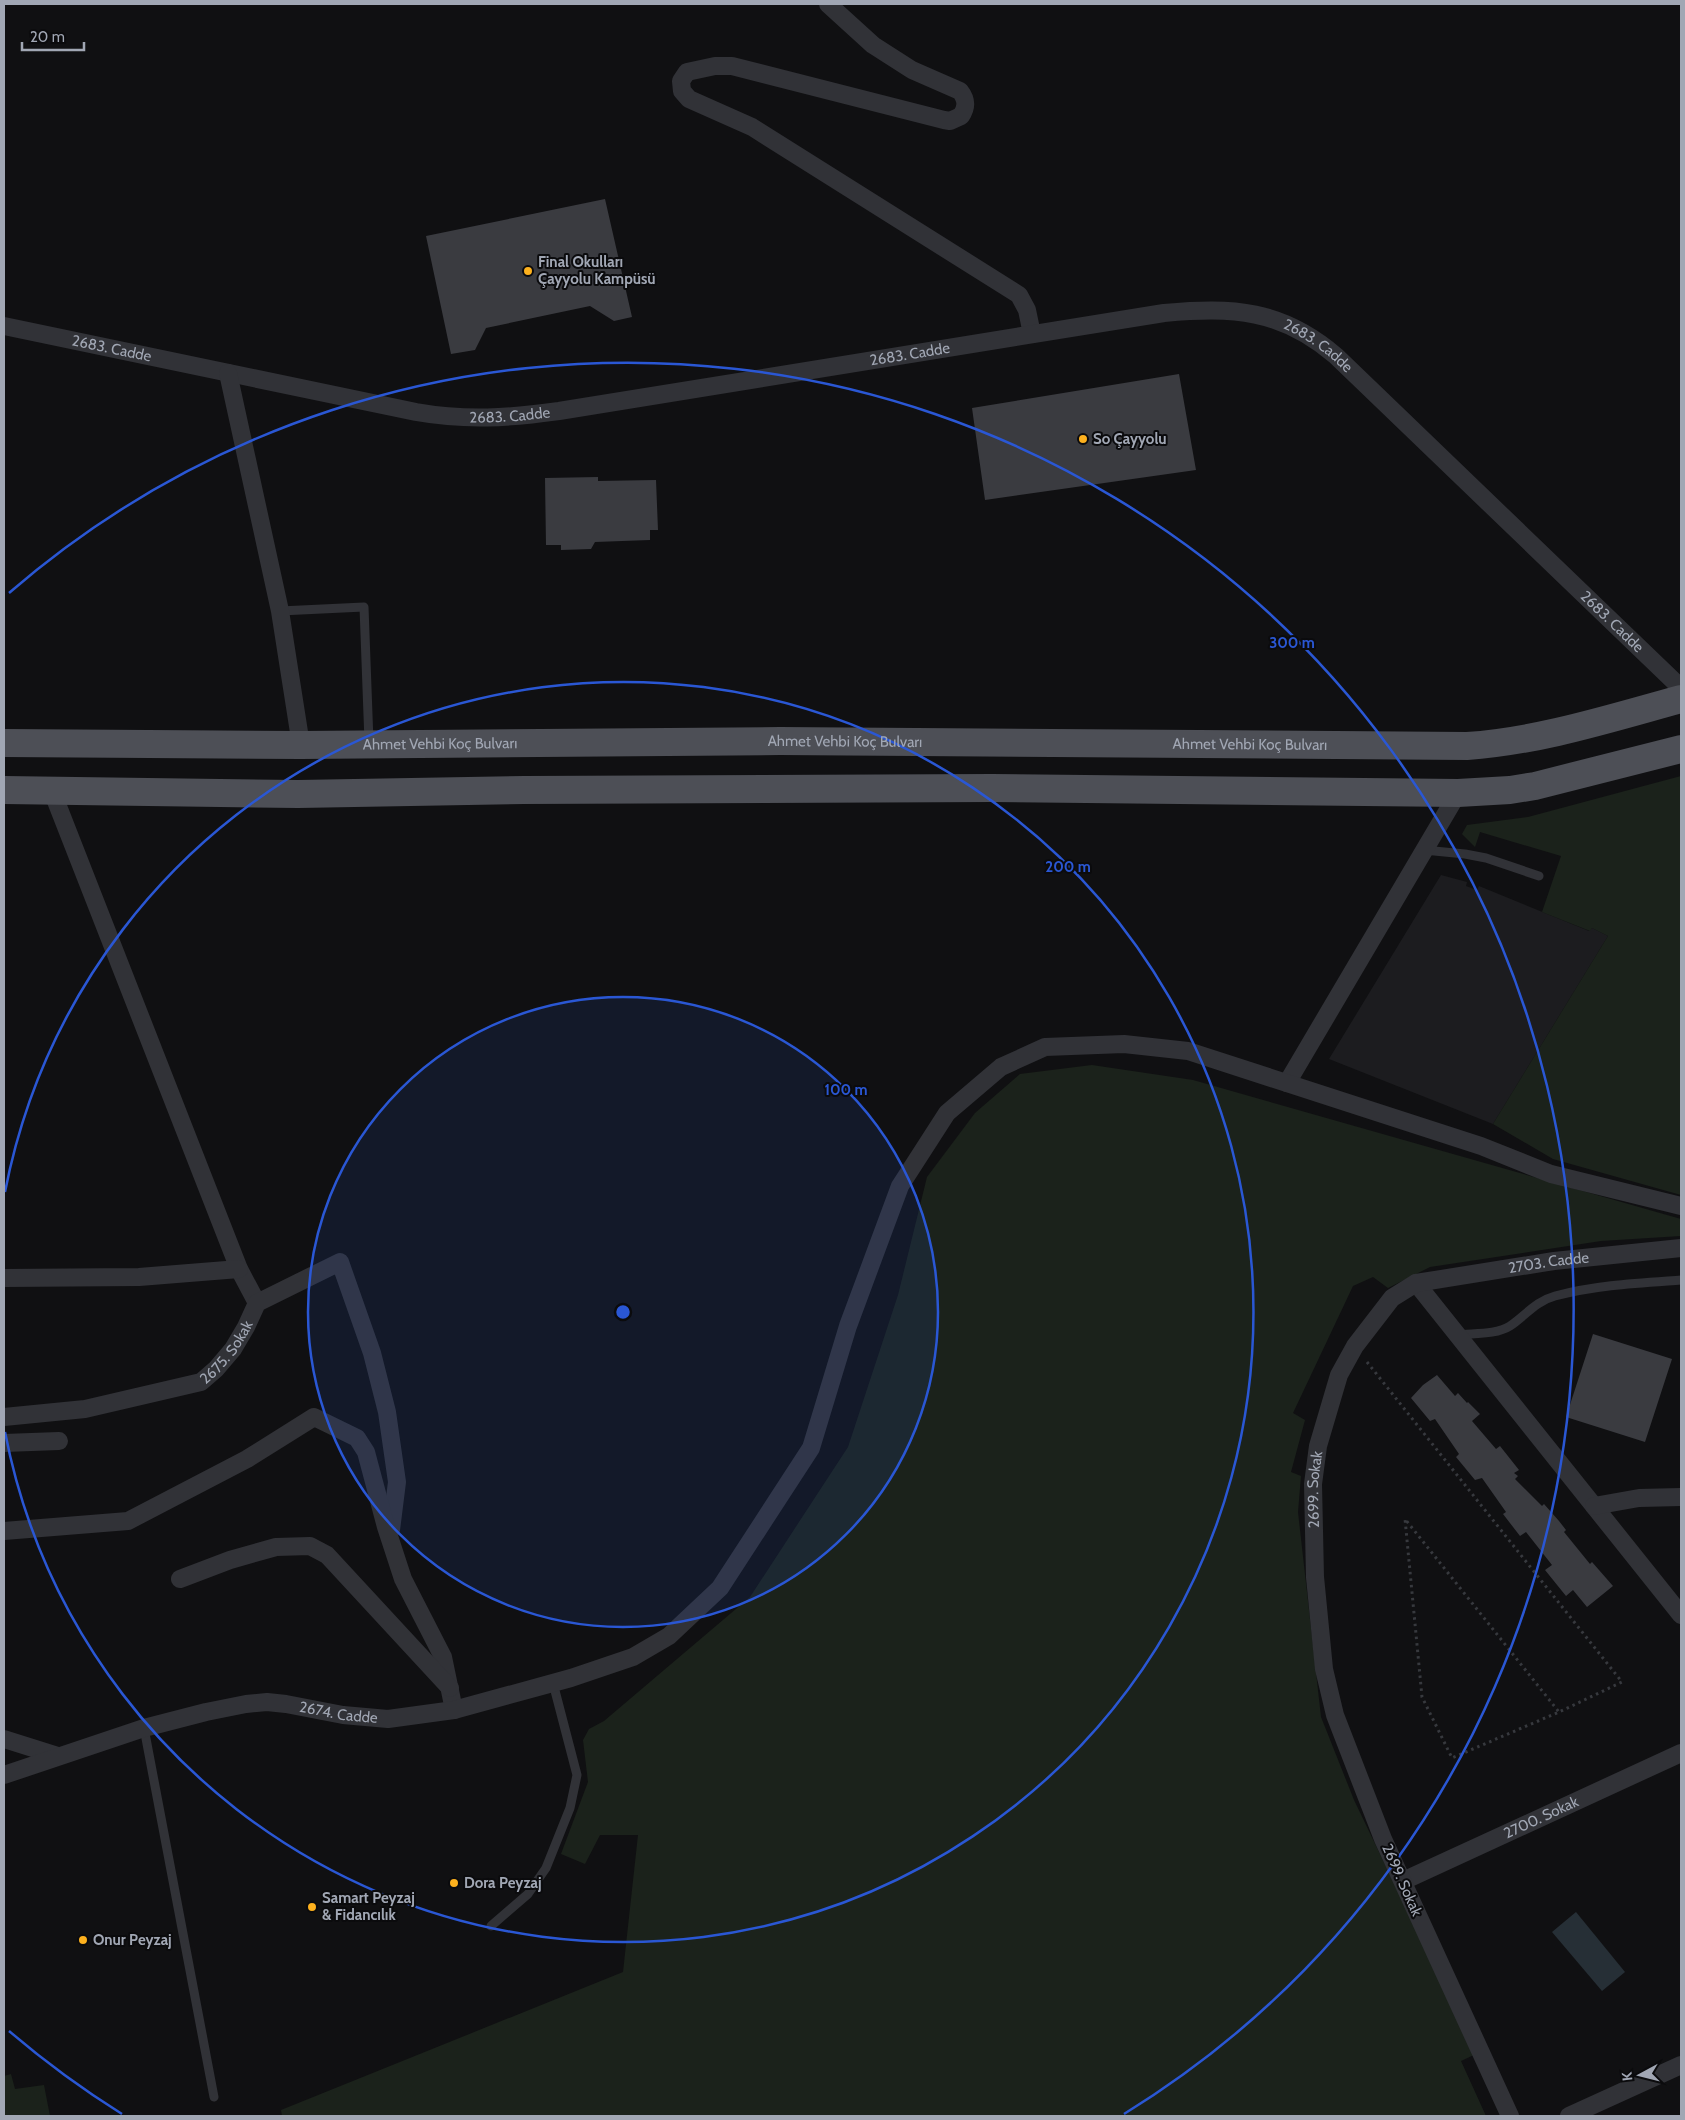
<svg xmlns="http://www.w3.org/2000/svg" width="1685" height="2120" font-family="Cabin,sans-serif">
	<rect width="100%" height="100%" fill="#101012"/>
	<path fill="#1c1c1f" d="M1441,875L1467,882L1466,886L1477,890L1479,886L1589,931L1592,928L1608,936L1493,1124L1329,1059Z"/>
	<path fill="#1b221b" d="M1681,776V1195L1553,1159L1493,1124L1608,936L1592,928L1590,931L1542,912L1561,856L1480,832L1475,847L1462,834L1467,825L1528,817Z
		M1092,1065L1193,1080L1681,1219V1236L1601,1241L1430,1267L1388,1288L1373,1277L1353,1286L1293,1413L1305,1420L1291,1472L1301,1476L1298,1512L1321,1717L1354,1800L1476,2054L1461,2061L1486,2116H282L281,2110L623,1972L638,1835H600L585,1864L561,1854L588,1782L583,1740L589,1729L604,1721L750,1597L848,1447L898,1295L927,1177L975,1113L1020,1074Z
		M11,2074L15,2089L44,2085L50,2116H4V2076Z"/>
	<path fill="#262f36" d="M1576,1912L1625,1972L1602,1991L1552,1932Z"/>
	<path fill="#3a3b40" d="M605,199L632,317L614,321L590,306L486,328L475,350L451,354L426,236Z
		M1179,374L1196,470L985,500L972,408Z
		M598,477V481L656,480L658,530H650V540L595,542L591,549L561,550V545H546L545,478Z
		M1593,1334L1672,1359L1645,1442L1566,1417Z
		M1437,1375L1455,1396L1458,1393L1467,1403L1468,1402L1480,1414L1472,1421L1496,1449L1500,1446L1519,1470L1514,1473L1518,1476L1515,1479L1542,1506L1544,1504L1559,1521L1566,1530L1564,1532L1590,1564L1592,1562L1613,1586L1587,1607L1573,1590L1566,1596L1545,1570L1552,1565L1526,1532L1520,1536L1503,1514L1506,1512L1482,1478L1475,1480L1456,1457L1459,1454L1435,1419L1430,1421L1411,1398L1423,1385Z"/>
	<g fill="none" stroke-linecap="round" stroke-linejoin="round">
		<path stroke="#37393e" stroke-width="3" stroke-dasharray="2.5 4" stroke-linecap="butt" d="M1367,1362L1622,1682L1559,1712L1452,1758L1422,1697L1405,1519L1559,1712"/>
		<path stroke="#313237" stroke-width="9" d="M280,611L364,607L369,742
			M1424,850L1465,854L1486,858L1539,876
			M1457,1335C1473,1333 1496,1335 1510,1326C1525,1316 1536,1301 1555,1296C1596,1285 1639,1283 1681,1280
			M144,1728L214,2097
			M491,1926L528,1894L546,1868L570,1808L577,1775L553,1683"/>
		<g stroke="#313237" stroke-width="18">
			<path d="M828,4L873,45L912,70L960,91C967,100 967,107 961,116L950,121L944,120L732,66H715L687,72L681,81L682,91L689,99L752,127L1019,295L1027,310L1032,334"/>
			<path id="s1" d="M4,326L416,412C467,421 508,418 559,411L1164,313C1233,307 1281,309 1336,356L1681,688"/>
			<path d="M228,373L280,611L301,745"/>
			<path d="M52,791L239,1269L257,1303"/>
			<path d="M1287,1083L1458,793"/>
			<path d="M4,1278L139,1277L239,1269"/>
			<path d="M1416,1283L1681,1615"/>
			<path id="s2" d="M4,1417L85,1409L201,1382L216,1369L233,1349L246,1327L257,1303L340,1262L372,1353L387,1412L397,1482L391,1530"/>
			<path d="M4,1443L59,1441"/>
			<path d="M1594,1506L1639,1498L1681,1497"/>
			<path d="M4,1531L128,1521L247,1459L314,1417L357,1438L366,1452L386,1527L403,1579L443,1657L454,1710"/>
			<path d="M180,1579L230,1560L276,1547L310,1546L327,1555L450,1688"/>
			<path d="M4,1739L58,1756"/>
			<path id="s3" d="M4,1775L144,1728L206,1712L246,1704L267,1702L286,1704L343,1715L388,1719L454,1710L571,1678L633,1657L669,1636L720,1588L811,1448L848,1326L900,1186L947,1113L1001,1067L1045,1047L1124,1044L1188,1051L1481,1146L1551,1174L1681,1206"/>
			<path id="s4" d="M1403,1881L1681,1753"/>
			<path id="s5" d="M1510,2116L1383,1839L1335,1715L1324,1669L1315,1577L1313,1484L1318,1446L1339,1375L1355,1346L1392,1298L1416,1283L1554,1261L1681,1248"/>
			<path d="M1569,2116L1681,2065"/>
		</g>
		<g stroke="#4d4f56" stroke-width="28">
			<path id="s6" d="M4,743L301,745L780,741L1467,746C1540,741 1611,718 1681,699"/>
			<path d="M4,790L298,794L524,790L992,788L1458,793L1510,790L1535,786L1681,749"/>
		</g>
	</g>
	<circle cx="623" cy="1312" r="315" fill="#2a57d4" fill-opacity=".12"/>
	<g fill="none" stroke="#2a57d4" stroke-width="2.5">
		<circle cx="623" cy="1312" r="315"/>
		<path d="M5 1192A630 630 0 1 1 5 1432"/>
		<path d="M122 2114A946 946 0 0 1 9 2031M9 593A946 946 0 1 1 1124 2114"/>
	</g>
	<g fill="#fdb11e" stroke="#0b0b0d" stroke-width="2">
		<circle cx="528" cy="271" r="5"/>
		<circle cx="1083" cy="439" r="5"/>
		<circle cx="454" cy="1883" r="5"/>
		<circle cx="312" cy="1907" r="5"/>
		<circle cx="83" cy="1940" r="5"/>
	</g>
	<g text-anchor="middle" stroke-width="4" stroke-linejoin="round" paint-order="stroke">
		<g font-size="15" font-weight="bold" fill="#a1a7b4" stroke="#0b0b0d" text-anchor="start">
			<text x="538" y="267">Final Okulları<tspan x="538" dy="17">Çayyolu Kampüsü</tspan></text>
			<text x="1093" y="444">So Çayyolu</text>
			<text x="464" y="1888">Dora Peyzaj</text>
			<text x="322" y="1903">Samart Peyzaj<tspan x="322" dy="17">&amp; Fidancılık</tspan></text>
			<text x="93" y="1945">Onur Peyzaj</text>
		</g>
		<g font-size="15" fill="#a1a7b4" stroke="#0b0b0d">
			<text dy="5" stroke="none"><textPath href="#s1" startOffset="1340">2683. Cadde</textPath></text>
			<text dy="5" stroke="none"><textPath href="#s1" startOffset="110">2683. Cadde</textPath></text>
			<text dy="5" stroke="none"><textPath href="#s1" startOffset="920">2683. Cadde</textPath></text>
			<text dy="5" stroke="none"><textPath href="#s1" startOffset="515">2683. Cadde</textPath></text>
			<text dy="5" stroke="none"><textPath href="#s1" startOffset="1744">2683. Cadde</textPath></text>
			<text dy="5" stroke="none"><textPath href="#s6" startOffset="841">Ahmet Vehbi Koç Bulvarı</textPath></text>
			<text dy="5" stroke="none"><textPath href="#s6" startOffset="436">Ahmet Vehbi Koç Bulvarı</textPath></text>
			<text dy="5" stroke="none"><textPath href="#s6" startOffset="1246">Ahmet Vehbi Koç Bulvarı</textPath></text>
			<text dy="5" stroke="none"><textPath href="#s5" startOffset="1039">2703. Cadde</textPath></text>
			<text dy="5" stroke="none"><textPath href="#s2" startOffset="240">2675. Sokak</textPath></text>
			<text dy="5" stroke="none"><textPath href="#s5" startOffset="665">2699. Sokak</textPath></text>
			<text dy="5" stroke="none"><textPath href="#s3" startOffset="346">2674. Cadde</textPath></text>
			<text dy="5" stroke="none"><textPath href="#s4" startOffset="152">2700. Sokak</textPath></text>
			<text transform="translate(1402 1880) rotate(66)" y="5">2699. Sokak</text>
		</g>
	</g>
	<circle cx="623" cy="1312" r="8" fill="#2a57d4" stroke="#0b0b0d" stroke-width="2.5"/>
	<g font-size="15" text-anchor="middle" font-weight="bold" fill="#2a57d4" stroke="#0b0b0d" stroke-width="4" stroke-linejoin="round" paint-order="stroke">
		<text x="1292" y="648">300 m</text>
		<text x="1068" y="872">200 m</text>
		<text x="846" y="1095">100 m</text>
	</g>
	<rect width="1685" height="2120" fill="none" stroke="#a1a7b4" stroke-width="10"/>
	<g transform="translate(1640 2075) rotate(263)" stroke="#0b0b0d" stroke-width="4" paint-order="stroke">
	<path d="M0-4L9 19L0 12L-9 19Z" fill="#a1a7b4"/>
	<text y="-8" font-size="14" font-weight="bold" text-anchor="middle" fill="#a1a7b4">K</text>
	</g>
	<path d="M22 42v8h62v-8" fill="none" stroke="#a1a7b4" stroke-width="2.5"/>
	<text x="30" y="42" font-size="15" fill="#a1a7b4" stroke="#0b0b0d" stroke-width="4" paint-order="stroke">20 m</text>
</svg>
